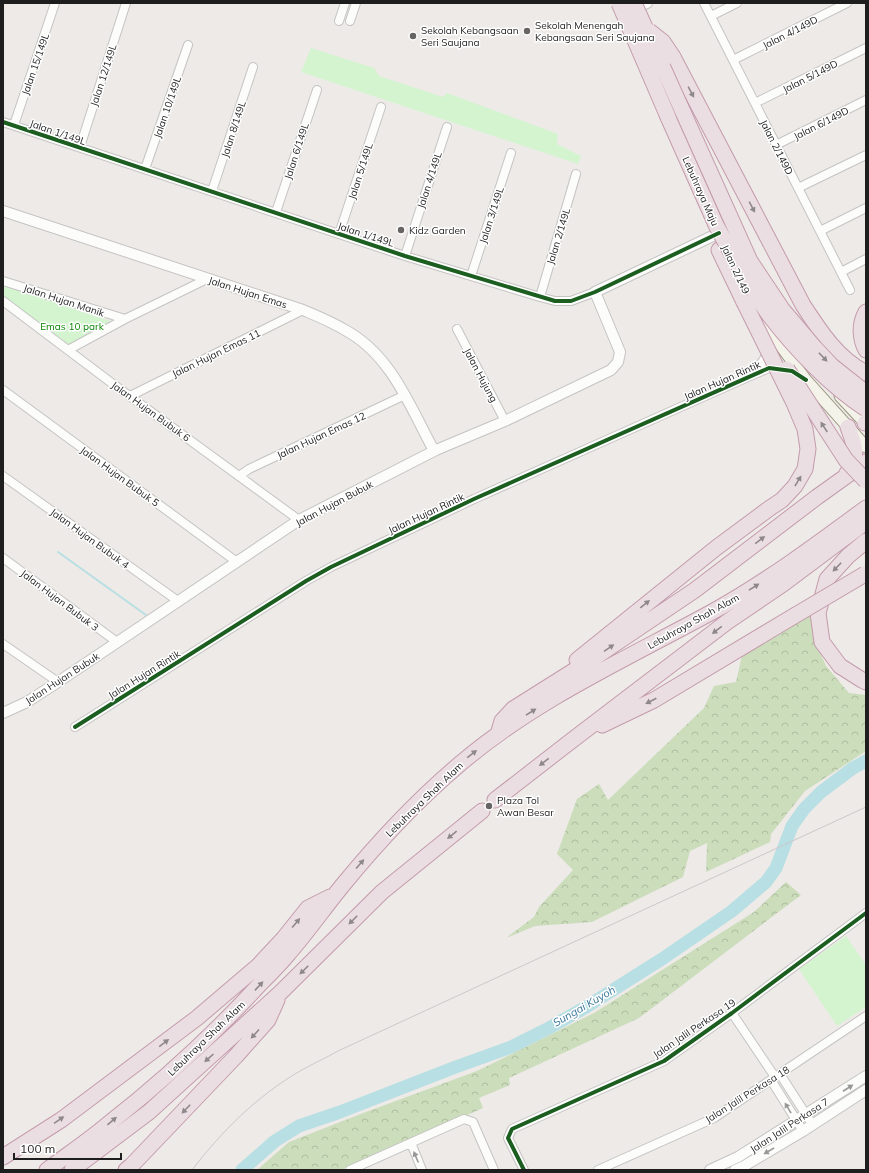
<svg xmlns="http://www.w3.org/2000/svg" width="869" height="1173" font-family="Mulish,sans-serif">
	<defs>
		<pattern id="forest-crowns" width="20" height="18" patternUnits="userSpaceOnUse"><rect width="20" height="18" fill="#cbddba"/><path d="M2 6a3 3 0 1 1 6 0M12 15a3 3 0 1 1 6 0" fill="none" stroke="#aebd9f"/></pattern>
	</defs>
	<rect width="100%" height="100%" fill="#edeae7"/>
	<path fill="url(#forest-crowns)" d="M812,612L813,637L826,666L849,693L866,695V751L805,791L771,834L770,842L706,872L707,843L690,851L683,877L592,922L535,926L506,938L534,917L539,907L573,870L557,854L577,799L599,784L608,800L704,708L714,686L736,682L743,651Z
		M786,882L801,895L639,1018L509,1078L510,1085L479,1098L483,1108L341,1170H257L289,1142L366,1112L477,1071L594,1013L754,912Z"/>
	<path fill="#d4f4d0" d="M311,48L374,68L379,76L443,97L447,93L558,134L557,144L581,156L578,164L301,72Z
		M3,285L119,324L71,347L3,298Z
		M846,936L866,965V1007L837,1026L799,969Z"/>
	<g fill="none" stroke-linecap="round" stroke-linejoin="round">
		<path stroke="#b8dfe3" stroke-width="2" d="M58,552L146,615"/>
		<path stroke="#b8dfe3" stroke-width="13" d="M242,1170L275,1141L299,1126L340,1112L453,1068L511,1047L549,1028L586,1007L662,959L732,911L766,882L776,868L792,826L804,809L821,792L853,768L866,761"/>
		<defs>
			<path id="minor" d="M704,3L850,290
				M711,16L737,3
				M339,21L345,3
				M350,21L356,3
				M733,60L847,3
				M755,103L866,48
				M3,122L405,256L540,297L555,301H571L595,292
				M14,125L55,3
				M776,145L866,100
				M80,147L126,3
				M145,169L188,45
				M798,188L866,155
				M212,191L253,67
				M276,212L317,90
				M820,231L866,208
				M339,234L381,107
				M405,256L447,127
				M841,272L866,259
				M471,276L511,153
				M3,281L125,319
				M540,297L576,174
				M3,301L113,384L299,520
				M457,329L505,421
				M68,350L125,319L207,279
				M751,374L763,361L768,351
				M3,390L237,562
				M130,396L303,310
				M3,476L178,601
				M239,476L249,469L405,395
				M3,558L117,642
				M3,644L58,682
				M75,727L306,581L331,567L474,499L748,377L769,368L780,369
				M732,1013L775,1077
				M780,1074L812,1124
				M771,1080L803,1131
				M411,1143L422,1170
				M350,1170L464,1119L473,1122L494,1170
				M524,1170L508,1138L512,1129L664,1061L732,1013L866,913
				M598,1170L714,1118L866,1016"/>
			<path id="tertiary" d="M631,10L647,3
				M3,211L303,310C317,316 332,322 345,330C390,354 409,404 432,447L436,450
				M3,713L27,702L58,682L299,520L436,450L505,421L611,370L618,362L620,352L595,292L719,233
				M710,1170L738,1157L866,1076
				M735,1170L744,1166L803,1131L866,1090"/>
			<path id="secondary" d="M752,303L756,312L806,380L866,447
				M840,396L866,424"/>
			<path id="motorway" d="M673,57L803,305C820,331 837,358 866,373
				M668,117L717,227
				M719,250L744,302
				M866,312C859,324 860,339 866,350
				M865,423H866
				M846,475C859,454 856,449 848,427
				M866,541L848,556L827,579L818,613L822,642L840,666L862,680L866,682
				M577,660L716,548L770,508
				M602,725L654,700L794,616
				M499,731L502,721L513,709L594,658L695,590L817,497L866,462
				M495,800L575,738L727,622L783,584L866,522
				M3,1157L61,1120L197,1018L258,966L284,938L308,908L330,897
				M47,1170C67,1155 88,1141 107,1125C162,1082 213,1035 260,984C270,974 280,964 289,953C308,931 324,908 342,886C378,842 417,800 461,763C535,700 626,659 712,612C766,582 816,545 866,508
				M72,1170L149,1112L280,993L382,892L482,811
				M126,1170L131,1166L236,1056L268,1020L277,1000"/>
		</defs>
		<use href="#minor" stroke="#c5c4c3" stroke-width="10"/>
		<use href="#tertiary" stroke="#c5c4c3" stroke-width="12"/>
		<use href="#secondary" stroke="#98967e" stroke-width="13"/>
		<use href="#motorway" stroke="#c49bad" stroke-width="17"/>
		<use href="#minor" stroke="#fcfcfb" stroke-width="8"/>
		<use href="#tertiary" stroke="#fcfcfb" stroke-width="10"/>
		<use href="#secondary" stroke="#f4f3ea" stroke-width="11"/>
		<use href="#motorway" stroke="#ebdee2" stroke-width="15"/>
		<path stroke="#cacac9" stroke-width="1" d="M192,1170C222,1131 257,1096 300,1071C312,1064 326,1058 338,1051L866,807"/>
		<defs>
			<path id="motorway-bridge" d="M619,3L668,117
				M634,3L750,261L782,309L815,348L832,366L866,393
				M649,31L663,42L673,57
				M717,227C734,257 750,289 770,316C796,350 831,386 866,409
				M744,302L794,403L805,429L808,449L805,469L795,486L782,500L770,508
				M787,369L846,460L866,481
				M794,616L865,574"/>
		</defs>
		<use href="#motorway-bridge" stroke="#c49bad" stroke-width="17" stroke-linecap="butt"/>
		<use href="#motorway-bridge" stroke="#ebdee2" stroke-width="15"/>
		<defs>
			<path id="cycleway" d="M3,122L405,256L555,301H571L595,292L719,233
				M75,727L306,581L331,567L474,499L769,368L792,371L806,380
				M524,1170L508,1138L512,1129L664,1061L732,1013L866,913"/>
		</defs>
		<use href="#cycleway" stroke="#fff" stroke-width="6"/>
		<use href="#cycleway" stroke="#1b5e20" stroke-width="4"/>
	</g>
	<defs><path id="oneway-solid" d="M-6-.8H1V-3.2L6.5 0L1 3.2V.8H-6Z"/></defs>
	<g fill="#8f888a">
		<use href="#oneway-solid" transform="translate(691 92) rotate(62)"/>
		<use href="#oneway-solid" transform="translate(752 207) rotate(62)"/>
		<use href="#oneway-solid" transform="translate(823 357) rotate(46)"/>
		<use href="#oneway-solid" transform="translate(824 427) rotate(-123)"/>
		<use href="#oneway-solid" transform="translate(798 481) rotate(-59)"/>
		<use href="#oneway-solid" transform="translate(760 540) rotate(-37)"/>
		<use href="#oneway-solid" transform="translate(837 567) rotate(134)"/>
		<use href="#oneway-solid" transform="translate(754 587) rotate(-32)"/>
		<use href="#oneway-solid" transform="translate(645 604) rotate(-39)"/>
		<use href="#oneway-solid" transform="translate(717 630) rotate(143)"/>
		<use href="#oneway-solid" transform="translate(609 648) rotate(-34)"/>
		<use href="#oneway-solid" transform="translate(651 701) rotate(153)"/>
		<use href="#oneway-solid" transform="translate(531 712) rotate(-32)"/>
		<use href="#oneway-solid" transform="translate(472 754) rotate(-38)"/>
		<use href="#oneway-solid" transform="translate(544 762) rotate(142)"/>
		<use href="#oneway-solid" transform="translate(452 835) rotate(141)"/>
		<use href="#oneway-solid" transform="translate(360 864) rotate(-49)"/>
		<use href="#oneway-solid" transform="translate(353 920) rotate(135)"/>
		<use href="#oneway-solid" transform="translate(296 923) rotate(-50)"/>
		<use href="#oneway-solid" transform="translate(304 970) rotate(135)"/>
		<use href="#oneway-solid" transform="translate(259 986) rotate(-47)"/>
		<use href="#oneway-solid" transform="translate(255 1034) rotate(132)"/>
		<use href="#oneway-solid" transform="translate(164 1043) rotate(-37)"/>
		<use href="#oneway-solid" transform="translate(209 1058) rotate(138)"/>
		<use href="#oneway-solid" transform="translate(186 1109) rotate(134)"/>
		<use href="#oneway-solid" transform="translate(59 1120) rotate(-34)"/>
		<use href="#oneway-solid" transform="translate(112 1121) rotate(-40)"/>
	</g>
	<g fill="#989898">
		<use href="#oneway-solid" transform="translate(848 1088) rotate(-33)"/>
		<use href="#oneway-solid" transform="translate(788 1108) rotate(-121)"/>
		<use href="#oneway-solid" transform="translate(769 1151) rotate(149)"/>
		<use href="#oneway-solid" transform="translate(416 1157) rotate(-113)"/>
	</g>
	<g fill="#666564" stroke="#fff" stroke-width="1.5">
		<circle cx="527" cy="31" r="4"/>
		<circle cx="413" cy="36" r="4"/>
		<circle cx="401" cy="230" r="4"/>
		<circle cx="489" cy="806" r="4"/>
	</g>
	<g text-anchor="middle" stroke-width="3" stroke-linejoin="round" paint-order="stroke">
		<g font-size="10" fill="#1e1e1e" stroke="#fff" text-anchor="start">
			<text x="535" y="29">Sekolah Menengah<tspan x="535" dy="12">Kebangsaan Seri Saujana</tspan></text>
			<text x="421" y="34">Sekolah Kebangsaan<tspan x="421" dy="12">Seri Saujana</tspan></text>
			<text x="409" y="234">Kidz Garden</text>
			<text x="497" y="804">Plaza Tol<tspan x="497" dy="12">Awan Besar</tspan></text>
		</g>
		<g font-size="10" fill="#1e1e1e" stroke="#fff">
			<text transform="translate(790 32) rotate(-27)" y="4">Jalan 4/149D</text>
			<text transform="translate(35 64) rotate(-71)" y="4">Jalan 15/149L</text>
			<text transform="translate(103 75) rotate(-72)" y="4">Jalan 12/149L</text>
			<text transform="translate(810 76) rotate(-27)" y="4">Jalan 5/149D</text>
			<text transform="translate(167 107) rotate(-71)" y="4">Jalan 10/149L</text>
			<text transform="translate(821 123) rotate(-27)" y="4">Jalan 6/149D</text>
			<text transform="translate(233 129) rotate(-72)" y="4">Jalan 8/149L</text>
			<text transform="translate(58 132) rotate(19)" y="4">Jalan 1/149L</text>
			<text transform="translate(777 147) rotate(63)" y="4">Jalan 2/149D</text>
			<text transform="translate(296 151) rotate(-72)" y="4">Jalan 6/149L</text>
			<text transform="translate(360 171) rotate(-72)" y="4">Jalan 5/149L</text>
			<text transform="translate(429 180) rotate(-72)" y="4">Jalan 4/149L</text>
			<text transform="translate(701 191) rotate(66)" y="4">Lebuhraya Maju</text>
			<text transform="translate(491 215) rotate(-72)" y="4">Jalan 3/149L</text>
			<text transform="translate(366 234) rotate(18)" y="4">Jalan 1/149L</text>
			<text transform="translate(558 236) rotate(-73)" y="4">Jalan 2/149L</text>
			<text transform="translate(736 269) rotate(65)" y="4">Jalan 2/149</text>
			<text transform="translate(248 292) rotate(18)" y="4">Jalan Hujan Emas</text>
			<text transform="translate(64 300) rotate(18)" y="4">Jalan Hujan Manik</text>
			<text transform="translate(216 353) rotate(-26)" y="4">Jalan Hujan Emas 11</text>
			<text transform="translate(481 375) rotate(62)" y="4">Jalan Hujung</text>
			<text transform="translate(722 380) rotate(-24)" y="4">Jalan Hujan Rintik</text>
			<text transform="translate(151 411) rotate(36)" y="4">Jalan Hujan Bubuk 6</text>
			<text transform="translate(321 435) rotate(-25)" y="4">Jalan Hujan Emas 12</text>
			<text transform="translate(120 476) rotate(36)" y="4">Jalan Hujan Bubuk 5</text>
			<text transform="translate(334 503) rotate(-28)" y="4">Jalan Hujan Bubuk</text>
			<text transform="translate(426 513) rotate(-25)" y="4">Jalan Hujan Rintik</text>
			<text transform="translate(90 538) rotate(36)" y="4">Jalan Hujan Bubuk 4</text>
			<text transform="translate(60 600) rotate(37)" y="4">Jalan Hujan Bubuk 3</text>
			<text transform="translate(693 621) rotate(-29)" y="4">Lebuhraya Shah Alam</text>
			<text transform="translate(144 674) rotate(-32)" y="4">Jalan Hujan Rintik</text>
			<text transform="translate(62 678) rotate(-33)" y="4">Jalan Hujan Bubuk</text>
			<text transform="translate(424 799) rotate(-44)" y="4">Lebuhraya Shah Alam</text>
			<text transform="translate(694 1028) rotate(-34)" y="4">Jalan Jalil Perkasa 19</text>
			<text transform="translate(206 1038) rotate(-44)" y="4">Lebuhraya Shah Alam</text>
			<text transform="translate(747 1094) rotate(-32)" y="4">Jalan Jalil Perkasa 18</text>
			<text transform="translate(789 1125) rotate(-33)" y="4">Jalan Jalil Perkasa 7</text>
		</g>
		<g font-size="10" fill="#098503" stroke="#fff">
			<text x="72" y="330">Emas 10 park</text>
		</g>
		<g font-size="11" font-style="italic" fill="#3c789c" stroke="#fff">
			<text transform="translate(584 1006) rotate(-30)" y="4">Sungai Kuyoh</text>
		</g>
	</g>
	<rect width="869" height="1173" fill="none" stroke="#1e1e1e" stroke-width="8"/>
	<path d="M14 1153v6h107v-6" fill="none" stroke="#1e1e1e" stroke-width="2"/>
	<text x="20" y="1153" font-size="12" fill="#1e1e1e" stroke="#ffffff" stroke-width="3" paint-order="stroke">100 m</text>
</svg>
